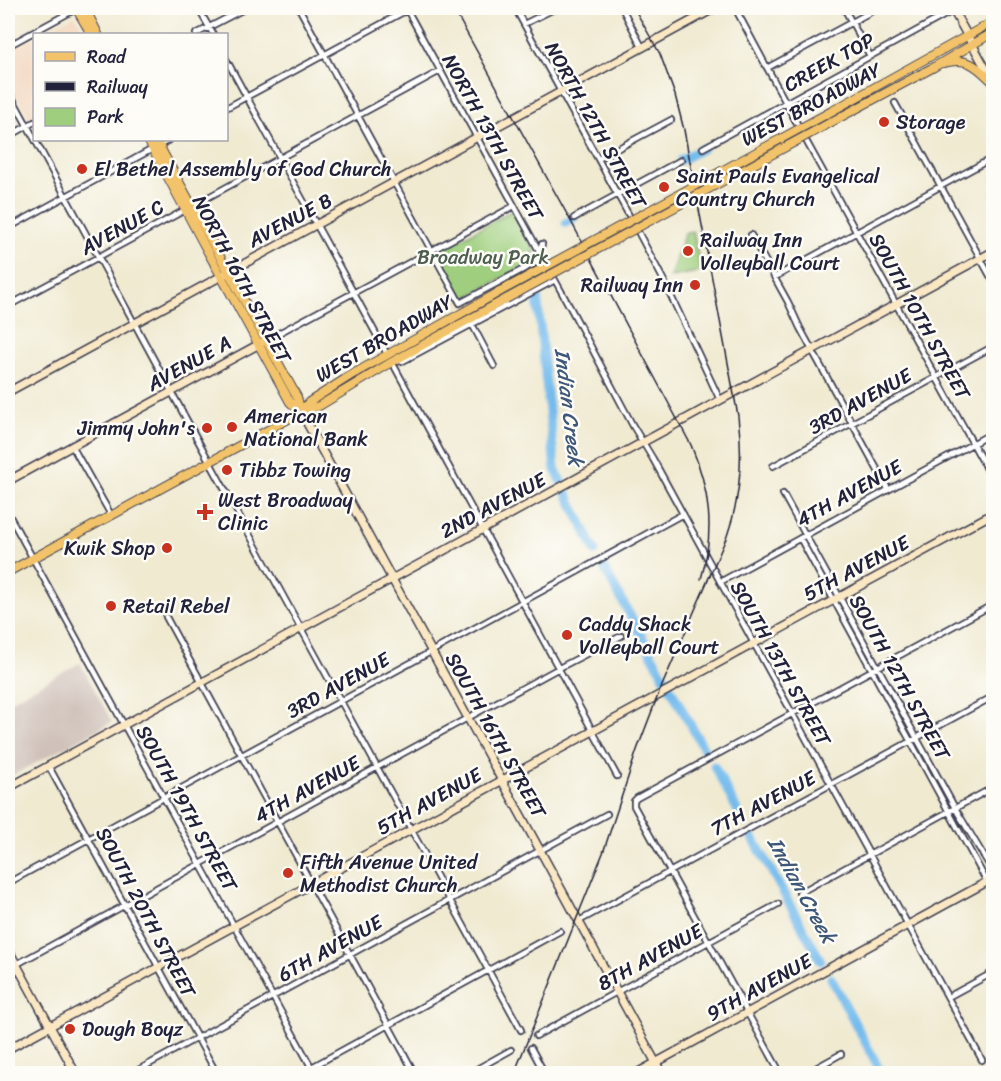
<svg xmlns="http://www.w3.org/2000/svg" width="1001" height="1081" font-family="Sriracha,sans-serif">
	<rect width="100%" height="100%" fill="#fdfcf7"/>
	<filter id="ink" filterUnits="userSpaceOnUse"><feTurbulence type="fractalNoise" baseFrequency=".0167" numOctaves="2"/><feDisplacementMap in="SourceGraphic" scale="12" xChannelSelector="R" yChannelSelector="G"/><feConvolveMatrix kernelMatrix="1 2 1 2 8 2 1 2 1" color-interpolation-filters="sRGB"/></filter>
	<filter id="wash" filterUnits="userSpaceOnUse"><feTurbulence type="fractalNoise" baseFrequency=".008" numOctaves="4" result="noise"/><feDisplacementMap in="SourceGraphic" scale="24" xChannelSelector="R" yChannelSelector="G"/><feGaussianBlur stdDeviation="1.35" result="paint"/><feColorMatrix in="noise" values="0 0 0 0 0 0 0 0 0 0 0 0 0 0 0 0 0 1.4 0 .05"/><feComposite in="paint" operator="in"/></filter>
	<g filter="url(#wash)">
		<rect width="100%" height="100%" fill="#f0ead1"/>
		<path fill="#f2d5bd" d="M75,15L85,34H39Z
			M34,37V117L30,120L11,86L8,88V52Z"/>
		<path fill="#cfc1ba" d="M80,663L112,722L8,778V702Z"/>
		<path fill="#9fcf7e" stroke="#60785c" stroke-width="1.5" d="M513,210L535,251L531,263L462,300L436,252Z
			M693,232L701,269L697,272L670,277L685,233Z"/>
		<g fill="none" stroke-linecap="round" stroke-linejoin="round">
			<path stroke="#75bced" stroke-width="9" d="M681,160L703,148
				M566,223L574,218
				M537,295L555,469L595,551
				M604,568L705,751
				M714,766L743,821
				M752,836L821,961
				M831,978L882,1074"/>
		</g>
	</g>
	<g filter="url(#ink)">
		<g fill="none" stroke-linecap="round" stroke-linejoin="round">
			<defs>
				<path id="street" d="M198,8L213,34
					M299,8L460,303L537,262L542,244
					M406,8L572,311L633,426L653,459L982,1060
					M515,8L632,221
					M622,8L642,47
					M735,8L800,129
					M844,8L870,56
					M524,24L556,8
					M196,34L246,8
					M8,46L76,9
					M226,59L387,354
					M767,68L878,8
					M8,90L190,426L521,1030
					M895,103L994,283
					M226,108L407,10
					M8,137L34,122
					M804,137L994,482
					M703,148L947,14L957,8
					M598,159L671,120
					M192,206L440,71
					M574,218L681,160
					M8,228L169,140
					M636,228L663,279L720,400
					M751,235L788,302L800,328L888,489
					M775,277L994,157
					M555,280L403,361L392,362L617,776
					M8,306L185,210
					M472,324L494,366
					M266,340L514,206
					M72,446L111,515
					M773,466L994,346
					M783,494L955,808L994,873
					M8,513L315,1074
					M800,538L987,882
					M720,582L994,432
					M166,617L415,1074
					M48,765L217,1074
					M8,883L683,514
					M799,893L994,787
					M579,921L994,696
					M8,969L559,668L621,636
					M948,997L994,972
					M536,1036L778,904
					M531,1048L545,1074
					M131,1074L607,814
					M299,1074L560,931
					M468,1074L511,1050
					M781,1074L634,806V801L637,798L994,604
					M805,1074L841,1054"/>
				<path id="secondary" d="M952,8L991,78
					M8,392L715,8
					M301,412L662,1074
					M8,481L263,342
					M8,788L994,251
					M8,949L76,1074
					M8,1049L994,513
					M635,1074L994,878"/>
				<path id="primary" d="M76,8L91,34
					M85,8L98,34
					M944,63C969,56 977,67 994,83
					M832,111L994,21
					M837,119L934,67L994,32
					M148,140L203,243L290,402L301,412
					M156,140L297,397L301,412
					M301,412L309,402L353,374L501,291
					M8,572L301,412L319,406L392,362L506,299"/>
			</defs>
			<use href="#street" stroke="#414052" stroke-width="8"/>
			<use href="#secondary" stroke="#414052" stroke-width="10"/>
			<use href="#primary" stroke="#414052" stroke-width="10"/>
			<use href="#street" stroke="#fff" stroke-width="4.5"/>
			<use href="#secondary" stroke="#fae7c3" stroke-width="7"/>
			<use href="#primary" stroke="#f2c36a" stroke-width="8"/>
			<path stroke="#22223b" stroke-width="1.5" d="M453,8L573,225L691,445C710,490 715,532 701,579
				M514,1074L603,853L637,750L658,695L727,536C741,497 743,457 738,416L684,130L675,95L660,54L634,8
				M977,1074L994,1064"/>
			<defs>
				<path id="primary-bridge" d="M501,291L832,111
					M506,299L837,119"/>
			</defs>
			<use href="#primary-bridge" stroke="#414052" stroke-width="10" stroke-linecap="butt"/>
			<use href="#primary-bridge" stroke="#f2c36a" stroke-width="8"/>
		</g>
	</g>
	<g fill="#c8321e" stroke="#fdfcf7" stroke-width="2">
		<circle cx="884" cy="122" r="6"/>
		<circle cx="82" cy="169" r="6"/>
		<circle cx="664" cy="187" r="6"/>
		<circle cx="688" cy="251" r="6"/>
		<circle cx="695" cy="285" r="6"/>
		<circle cx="232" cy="427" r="6"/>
		<circle cx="207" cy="428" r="6"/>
		<circle cx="227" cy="470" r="6"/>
		<path d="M202 503h6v6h6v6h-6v6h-6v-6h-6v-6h6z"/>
		<circle cx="167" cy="548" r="6"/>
		<circle cx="111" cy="606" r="6"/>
		<circle cx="567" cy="635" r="6"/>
		<circle cx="288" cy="873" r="6"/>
		<circle cx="70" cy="1029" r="6"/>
	</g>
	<g text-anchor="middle" stroke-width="5" stroke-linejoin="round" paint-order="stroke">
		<g font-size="20" fill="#22223b" stroke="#fdfcf7">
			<text transform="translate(829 62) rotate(-29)" y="7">CREEK TOP</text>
			<text transform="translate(811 104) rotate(-28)" y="7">WEST BROADWAY</text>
			<text transform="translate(596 125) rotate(61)" y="7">NORTH 12TH STREET</text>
			<text transform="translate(493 137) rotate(61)" y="7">NORTH 13TH STREET</text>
			<text transform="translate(290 220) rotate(-28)" y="7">AVENUE B</text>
			<text transform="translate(122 227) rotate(-29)" y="7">AVENUE C</text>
			<text transform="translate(242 279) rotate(62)" y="7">NORTH 16TH STREET</text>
			<text transform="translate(920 316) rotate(61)" y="7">SOUTH 10TH STREET</text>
			<text transform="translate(384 338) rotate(-30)" y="7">WEST BROADWAY</text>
			<text transform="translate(189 363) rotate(-29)" y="7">AVENUE A</text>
			<text transform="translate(860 401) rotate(-29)" y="7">3RD AVENUE</text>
			<text transform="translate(849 493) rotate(-29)" y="7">4TH AVENUE</text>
			<text transform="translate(493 505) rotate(-28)" y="7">2ND AVENUE</text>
			<text transform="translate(856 568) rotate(-28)" y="7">5TH AVENUE</text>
			<text transform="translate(781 663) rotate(61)" y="7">SOUTH 13TH STREET</text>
			<text transform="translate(900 677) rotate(61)" y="7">SOUTH 12TH STREET</text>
			<text transform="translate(338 685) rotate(-29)" y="7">3RD AVENUE</text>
			<text transform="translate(496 735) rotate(61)" y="7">SOUTH 16TH STREET</text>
			<text transform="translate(307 789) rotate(-29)" y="7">4TH AVENUE</text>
			<text transform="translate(429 801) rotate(-29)" y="7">5TH AVENUE</text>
			<text transform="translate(763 803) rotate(-28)" y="7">7TH AVENUE</text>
			<text transform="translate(187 808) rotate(61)" y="7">SOUTH 19TH STREET</text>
			<text transform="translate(146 912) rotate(62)" y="7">SOUTH 20TH STREET</text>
			<text transform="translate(330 948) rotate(-29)" y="7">6TH AVENUE</text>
			<text transform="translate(650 957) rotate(-29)" y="7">8TH AVENUE</text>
			<text transform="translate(759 987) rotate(-29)" y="7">9TH AVENUE</text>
		</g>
		<g font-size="20" fill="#22223b" stroke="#fdfcf7" text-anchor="start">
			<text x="896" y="129">Storage</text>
			<text x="94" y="176">El Bethel Assembly of God Church</text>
			<text x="676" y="183">Saint Pauls Evangelical<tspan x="676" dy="23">Country Church</tspan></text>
			<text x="700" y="247">Railway Inn<tspan x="700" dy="23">Volleyball Court</tspan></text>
			<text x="683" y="292" text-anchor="end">Railway Inn</text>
			<text x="244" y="423">American<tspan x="244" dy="23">National Bank</tspan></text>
			<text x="195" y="435" text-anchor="end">Jimmy John's</text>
			<text x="239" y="477">Tibbz Towing</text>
			<text x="218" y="507">West Broadway<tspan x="218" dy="23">Clinic</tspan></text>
			<text x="155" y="555" text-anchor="end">Kwik Shop</text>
			<text x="123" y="613">Retail Rebel</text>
			<text x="579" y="631">Caddy Shack<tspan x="579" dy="23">Volleyball Court</tspan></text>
			<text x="300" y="869">Fifth Avenue United<tspan x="300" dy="23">Methodist Church</tspan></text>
			<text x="82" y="1036">Dough Boyz</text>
		</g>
		<g font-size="20" fill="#4e5f52" stroke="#fdfcf7">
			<text x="483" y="264">Broadway Park</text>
		</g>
		<g font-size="21" font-style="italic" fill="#3f5879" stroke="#fdfcf7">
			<text transform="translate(569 407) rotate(83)" y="7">Indian Creek</text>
			<text transform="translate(802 890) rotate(61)" y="7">Indian Creek</text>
		</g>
	</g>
	<rect width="1001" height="1081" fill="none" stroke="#fdfcf7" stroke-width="30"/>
	<rect x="33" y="33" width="195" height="108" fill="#fdfcf7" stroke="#a5a5ac" stroke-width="1.5"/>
	<rect x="45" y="52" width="30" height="9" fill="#f2c36a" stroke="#a5a5ac" stroke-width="1.5"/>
	<text x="87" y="63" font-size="18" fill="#22223b">Road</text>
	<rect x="45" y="82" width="30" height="9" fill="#22223b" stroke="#a5a5ac" stroke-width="1.5"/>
	<text x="87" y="93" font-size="18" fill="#22223b">Railway</text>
	<rect x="45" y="108" width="30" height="18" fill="#9fcf7e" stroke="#a5a5ac" stroke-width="1.5"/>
	<text x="87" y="123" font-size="18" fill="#22223b">Park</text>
</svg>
